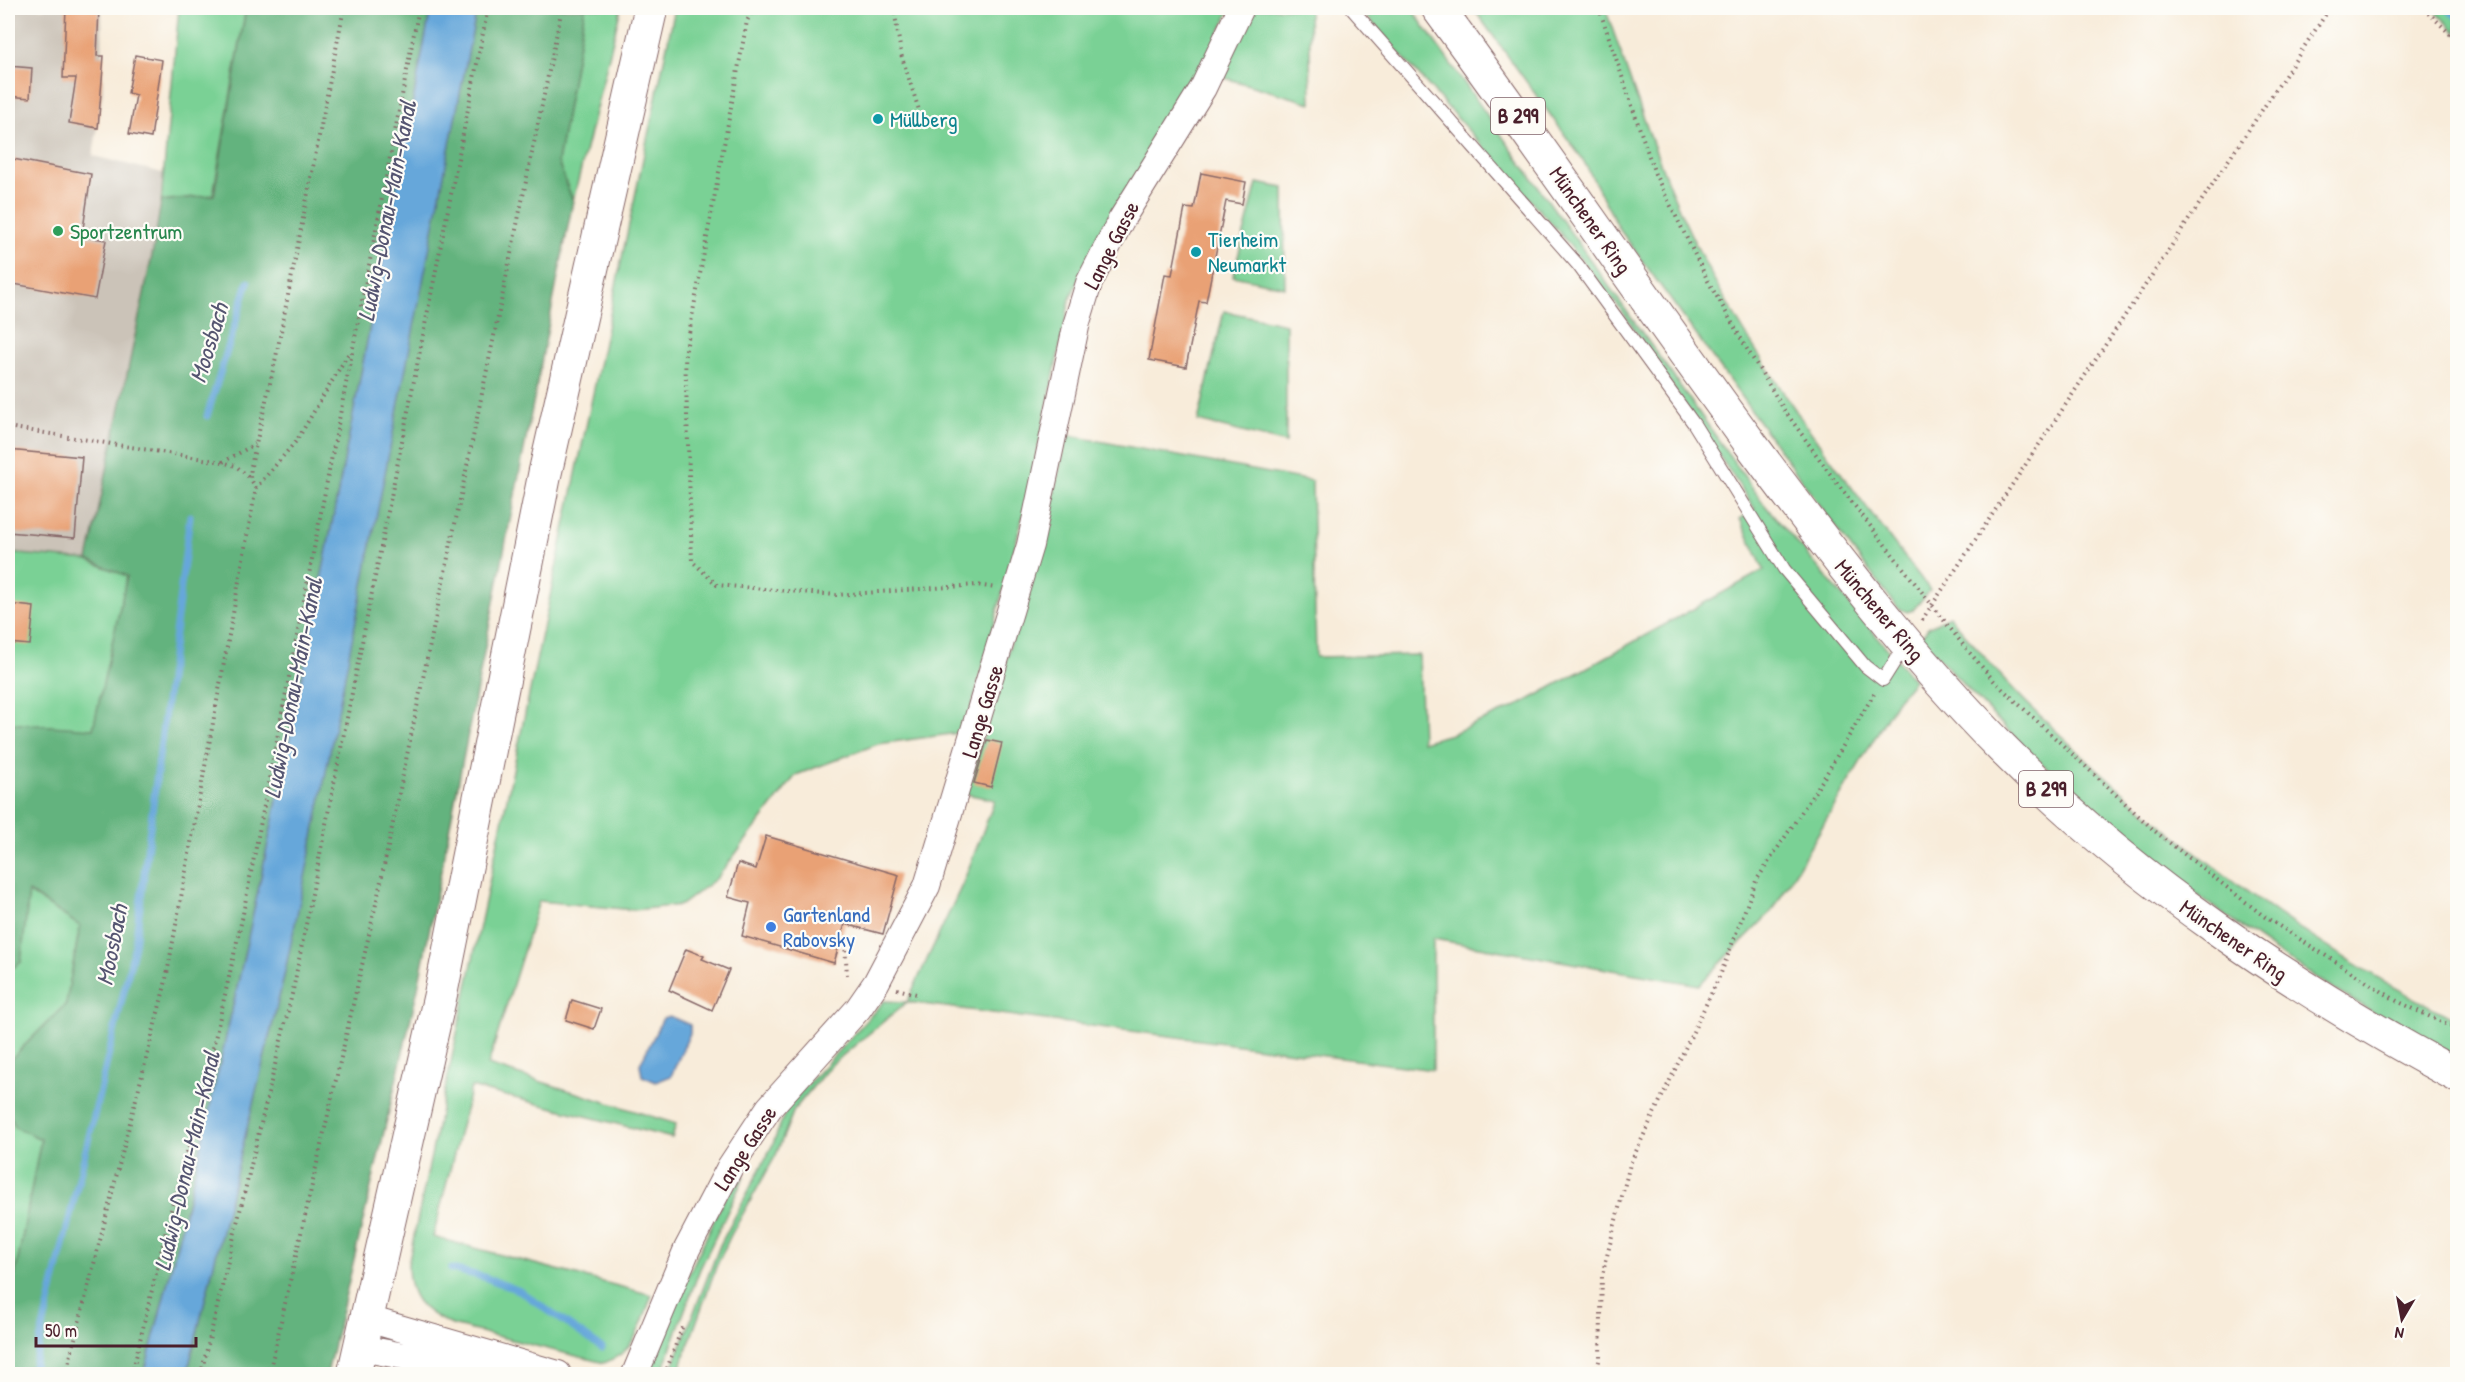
<svg xmlns="http://www.w3.org/2000/svg" width="2465" height="1382" font-family="'Patrick Hand',sans-serif">
	<rect width="100%" height="100%" fill="#fdfcf7"/>
	<filter id="ink" filterUnits="userSpaceOnUse"><feTurbulence type="fractalNoise" baseFrequency=".0167" numOctaves="2"/><feDisplacementMap in="SourceGraphic" scale="12" xChannelSelector="R" yChannelSelector="G"/><feConvolveMatrix kernelMatrix="1 2 1 2 8 2 1 2 1" color-interpolation-filters="sRGB"/></filter>
	<filter id="wash" filterUnits="userSpaceOnUse"><feTurbulence type="fractalNoise" baseFrequency=".008" numOctaves="4" result="noise"/><feDisplacementMap in="SourceGraphic" scale="24" xChannelSelector="R" yChannelSelector="G"/><feGaussianBlur stdDeviation="1.35" result="paint"/><feColorMatrix in="noise" values="0 0 0 0 0 0 0 0 0 0 0 0 0 0 0 0 0 1.4 0 .05"/><feComposite in="paint" operator="in"/></filter>
	<g filter="url(#wash)">
		<rect width="100%" height="100%" fill="#f8ecda"/>
		<path fill="#cbc3b8" d="M8,8H102L103,91L93,156L163,173L154,246L88,560L8,553Z"/>
		<path fill="#7ad195" stroke="#627860" stroke-width="1.5" d="M179,8H246L213,195L161,201Z
			M585,8H621L573,201L558,162Z
			M675,8H1231L1197,79L1097,237L1070,299L1027,501L965,732L878,744L796,775L717,878L681,905L634,910L539,901L488,1065L676,1124L672,1138L471,1087L433,1237L652,1295C641,1324 636,1352 604,1363L452,1325C421,1311 408,1298 408,1264Z
			M1249,8H1309L1311,103L1218,76Z
			M1359,8H1411L1764,504L1914,680L1897,700L1773,910L1699,985L1433,939V1070L907,1002L830,1066L794,1110L776,1155L731,1235L716,1267L678,1374H670L720,1245L773,1144L787,1107L884,1001L907,1002L963,883L995,800L966,794L1049,515L1067,435L1312,481L1316,657L1419,655L1422,742L1451,734L1521,704L1764,570L1740,519L1755,509L1622,311L1559,232Z
			M1473,8H1605C1635,91 1661,178 1702,257C1764,377 1847,482 1930,590L1913,610L1907,612L1898,608L1845,540L1620,230L1583,160Z
			M2432,8H2457V33Z
			M1257,183L1284,188L1285,287L1233,276Z
			M1224,311L1286,324V443L1198,421Z
			M8,553L88,560L127,576L93,730L8,723Z
			M1949,616C1975,645 2000,677 2028,704C2155,828 2297,942 2457,1020V1058C2260,959 2065,805 1921,637L1928,627Z
			M28,892L80,926L66,1004L12,1058L8,1077V971L21,962Z
			M8,1111L16,1127L41,1139L15,1276H8Z
			M745,1175L700,1269L661,1374H649L676,1301L725,1197Z"/>
		<path fill="#63b37e" stroke="#566954" stroke-width="1.5" d="M246,8H431C342,464 263,924 144,1374H8V1276H15L41,1139L15,1127L8,1111V1077L12,1058L66,1004L80,926L29,892L21,962L8,971V723L93,729L127,576L88,560L154,246L161,201L214,195Z
			M477,8H585L558,162L573,201L418,988L327,1374H187L283,981Z"/>
		<path fill="#66a7da" stroke="#586382" stroke-width="1.5" d="M431,8H477L308,863L283,981L187,1374H144C263,924 342,464 431,8Z
			M669,1016L690,1025V1033L671,1076L656,1082L642,1076L640,1064L663,1018Z"/>
		<g fill="none" stroke-linecap="round" stroke-linejoin="round">
			<path stroke="#66a7da" stroke-width="7" d="M2447,8L2458,17
				M207,416L248,282
				M451,1269L484,1277L520,1291L602,1348
				M32,1374L135,945L190,516"/>
		</g>
		<g id="blocks">
			<path fill="#e9a174" d="M66,8H99L97,56H104L98,128L69,123L76,78H63Z
				M135,55L162,60L151,138L129,134L136,95L128,93Z
				M8,66L32,68L30,98L8,96Z
				M8,158L91,174L82,236L106,240L95,299L8,283Z
				M1201,173L1246,182L1242,204L1226,201L1206,302L1199,301L1186,367L1149,360L1165,274L1172,275L1185,208L1194,209Z
				M8,450L82,457L75,538L8,532Z
				M8,604L34,607L30,645L8,643Z
				M987,740L1002,743L991,787L974,783Z
				M766,836L899,875L883,934L845,924L834,963L742,936L750,903L728,897L738,863L756,869Z
				M686,949L704,956L702,959L729,970L712,1010L669,990Z
				M572,1000L601,1009L594,1029L566,1020Z"/>
		</g>
	</g>
	<g filter="url(#ink)">
		<use href="#blocks" fill-opacity="0" stroke="#876768" stroke-width="1.5"/>
		<g fill="none" stroke-linecap="round" stroke-linejoin="round">
			<defs>
				<path id="service" d="M1351,8L1578,265L1694,424L1784,569L1865,666L1883,680L1905,645"/>
				<path id="minor" d="M368,1319L558,1374
					M361,1348L419,1359L489,1363
					M635,1374L687,1249L730,1167L769,1108L858,1009L876,983L927,886L1030,545L1077,322L1089,283L1121,220L1203,88L1241,8"/>
				<path id="secondary" d="M354,1374L441,992L545,473L651,8"/>
				<path id="primary" d="M1438,8C1545,153 1646,302 1753,447C1831,552 1910,655 2002,748C2135,882 2292,987 2458,1076"/>
			</defs>
			<use href="#service" stroke="#876768" stroke-width="14"/>
			<use href="#minor" stroke="#876768" stroke-width="28"/>
			<use href="#secondary" stroke="#876768" stroke-width="35"/>
			<use href="#primary" stroke="#876768" stroke-width="35"/>
			<path stroke="#876768" stroke-width="4" stroke-dasharray="1.5 4.5" stroke-linecap="butt" d="M754,8L747,21L685,355L692,561L717,585L836,595L977,585L996,588
				M894,8L901,54L925,129
				M1599,8L1655,174L1708,281L1747,349L1785,411L1833,478L1964,646L1995,682L2157,833L2265,917L2397,1001L2458,1030
				M2424,8L2458,42
				M8,427L222,462L236,466L250,478
				M223,462L255,444
				M256,488L250,478L251,466L276,357L344,8
				M1922,620L2330,8
				M845,944L847,975
				M897,989L920,995
				M66,1374L165,985L256,488L297,440L350,351
				M132,1374L171,1210L199,1110L242,919L419,8
				M201,1374L293,990L488,8
				M269,1374L378,895L562,8
				M665,1374L683,1325
				M1596,1374L1600,1357L1602,1276L1630,1164L1721,973L1756,881L1822,781L1874,694"/>
			<use href="#service" stroke="#fff" stroke-width="12"/>
			<use href="#minor" stroke="#fff" stroke-width="26"/>
			<use href="#secondary" stroke="#fff" stroke-width="33"/>
			<use href="#primary" stroke="#fff" stroke-width="33"/>
		</g>
	</g>
	<g fill="#0f9aa8" stroke="#fdfcf7" stroke-width="2">
		<circle cx="878" cy="119" r="6"/>
		<circle cx="1196" cy="252" r="6"/>
	</g>
	<circle fill="#2e9e5b" stroke="#fdfcf7" stroke-width="2" cx="58" cy="231" r="6"/>
	<circle fill="#3f7fe0" stroke="#fdfcf7" stroke-width="2" cx="771" cy="927" r="6"/>
	<g text-anchor="middle" stroke-width="4.5" stroke-linejoin="round" paint-order="stroke">
		<g fill="#fdfcf7" stroke="#806168" stroke-width="1.5">
			<rect x="1491" y="98" width="54" height="36" rx="4.5"/>
			<rect x="2019" y="771" width="54" height="36" rx="4.5"/>
		</g>
		<g font-size="21" font-weight="bold" fill="#4a1f2b">
			<text x="1518" y="123">B 299</text>
			<text x="2046" y="796">B 299</text>
		</g>
		<g font-size="22" fill="#0d838f" stroke="#fdfcf7" text-anchor="start">
			<text x="890" y="127">Müllberg</text>
			<text x="1208" y="247">Tierheim<tspan x="1208" dy="25">Neumarkt</tspan></text>
		</g>
		<g font-size="22" fill="#4a1f2b" stroke="#fdfcf7">
			<text transform="translate(1591 220) rotate(55)" y="8">Münchener Ring</text>
			<text transform="translate(1111 245) rotate(-63)" y="8">Lange Gasse</text>
			<text transform="translate(1880 610) rotate(50)" y="8">Münchener Ring</text>
			<text transform="translate(982 711) rotate(-73)" y="8">Lange Gasse</text>
			<text transform="translate(2234 940) rotate(35)" y="8">Münchener Ring</text>
			<text transform="translate(745 1148) rotate(-57)" y="8">Lange Gasse</text>
		</g>
		<g font-size="22" fill="#27864d" stroke="#fdfcf7" text-anchor="start">
			<text x="70" y="239">Sportzentrum</text>
		</g>
		<g font-size="22" fill="#366cbe" stroke="#fdfcf7" text-anchor="start">
			<text x="783" y="922">Gartenland<tspan x="783" dy="25">Rabovsky</tspan></text>
		</g>
		<g font-size="24" font-style="italic" fill="#555571" stroke="#fdfcf7">
			<text transform="translate(387 211) rotate(-79)" y="8">Ludwig-Donau-Main-Kanal</text>
			<text transform="translate(209 343) rotate(-73)" y="8">Moosbach</text>
			<text transform="translate(293 688) rotate(-79)" y="8">Ludwig-Donau-Main-Kanal</text>
			<text transform="translate(112 945) rotate(-79)" y="8">Moosbach</text>
			<text transform="translate(187 1161) rotate(-77)" y="8">Ludwig-Donau-Main-Kanal</text>
		</g>
	</g>
	<rect width="2465" height="1382" fill="none" stroke="#fdfcf7" stroke-width="30"/>
	<g transform="translate(2402 1319) rotate(190)" stroke="#fdfcf7" stroke-width="4.5" paint-order="stroke">
	<path d="M0-4.5L10 22L0 15L-10 22Z" fill="#4a1f2b"/>
	<text y="-9" font-size="16" font-weight="bold" text-anchor="middle" fill="#4a1f2b">N</text>
	</g>
	<path d="M36 1337v9h160v-9" fill="none" stroke="#4a1f2b" stroke-width="3"/>
	<text x="45" y="1337" font-size="18" fill="#4a1f2b" stroke="#fdfcf7" stroke-width="4.5" paint-order="stroke">50 m</text>
</svg>
